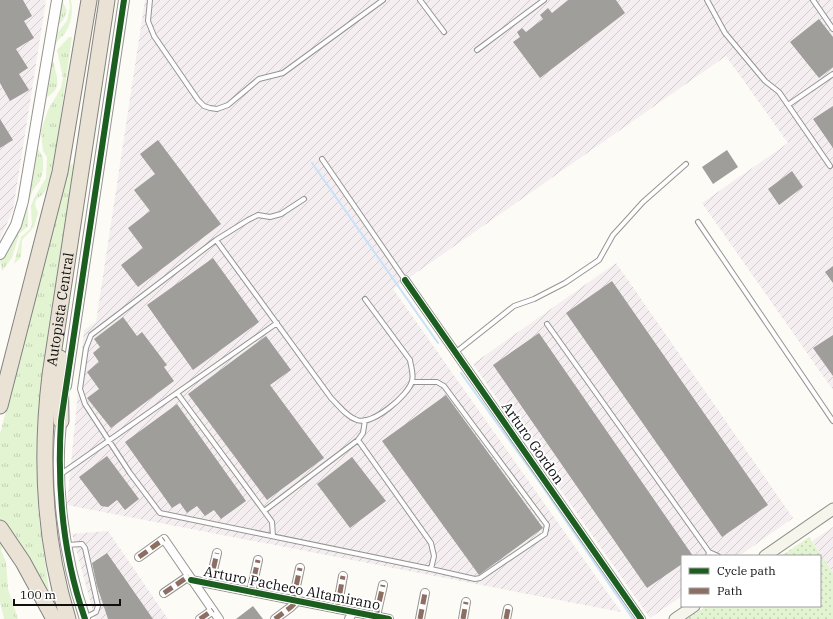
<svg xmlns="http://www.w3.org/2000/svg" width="833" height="619" font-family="'IBM Plex Serif',serif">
	<defs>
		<pattern id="industrial-furrows" width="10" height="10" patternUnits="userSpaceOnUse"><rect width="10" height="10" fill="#f4eef1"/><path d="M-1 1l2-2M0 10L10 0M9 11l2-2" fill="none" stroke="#d0cbcd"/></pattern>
		<pattern id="grass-tufts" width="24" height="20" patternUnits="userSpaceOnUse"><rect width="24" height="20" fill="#e3f4d3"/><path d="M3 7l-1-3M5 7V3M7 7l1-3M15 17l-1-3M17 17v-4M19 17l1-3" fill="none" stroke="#c2d0b4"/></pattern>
		<pattern id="park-dots" width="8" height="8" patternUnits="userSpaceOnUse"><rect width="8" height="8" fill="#e3f4d3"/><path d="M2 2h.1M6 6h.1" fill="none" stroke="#c2d0b4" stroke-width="1.8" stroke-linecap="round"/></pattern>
	</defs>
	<rect width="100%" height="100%" fill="#fcfbf5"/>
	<path fill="url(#industrial-furrows)" d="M0,0H46L13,210L0,239Z
		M145,0H833V390L702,203L788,143L726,56L393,289L621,612L67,505L84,330L96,322Z
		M616,263L793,518L739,556H682V596L650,618L473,364Z
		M833,527V573L812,541Z
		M108,531L168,619H95L72,534Z"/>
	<path fill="url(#grass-tufts)" d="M60,0H62L67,11L63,20L57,27Z
		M69,0H71C73,11 72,23 65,33C61,38 56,41 54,48C47,66 72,87 43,99L53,38L67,21L70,7Z
		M69,37H72L57,142L49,182L44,193L36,200L35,205L38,213L34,227L22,240L21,257L14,264L21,237L30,229L32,225L31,208L33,200L46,178L47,157L43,151L41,131L48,110L61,88L63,78L57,50Z
		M36,145L43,158V170L40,181L33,190L28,203V226L19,234L12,258L2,271L0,260L5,254Z
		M70,164L77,166L38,456V510L49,591H46L19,545L0,520V434Z
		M0,536L5,541L1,550L6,562L8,589L18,619H4L0,602Z"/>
	<path fill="url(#park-dots)" d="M809,537L833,573V619H687L706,606H820V556H781Z"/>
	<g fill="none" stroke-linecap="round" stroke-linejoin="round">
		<path stroke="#c8e2f9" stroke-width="2" d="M312,163L438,343
			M461,373L540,483L633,619"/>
	</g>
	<path fill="#a09e9a" d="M0,0H23L32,16L24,21L34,38L16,49L28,68L19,74L29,90L10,101L0,83Z
		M568,0H616L625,13L540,78L513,42L520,37L517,32L522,28L526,32L543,19L540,15L548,8L552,13Z
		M819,19L833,37V67L819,78L790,42Z
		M833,106V148L813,119Z
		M0,119L13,140L0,148Z
		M158,140L221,224L138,287L121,265L143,248L128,228L150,211L134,190L155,174L140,154Z
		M727,150L738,167L713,184L702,167Z
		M792,171L803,187L779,205L768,189Z
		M213,258L259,322L193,370L147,305Z
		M833,266V283L825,272Z
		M612,281L768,505L722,537L566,313Z
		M123,317L137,336L142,332L167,365L164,367L174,381L111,428L87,398L99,389L87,372L99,362L93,353L100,347L94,339Z
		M539,333L693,556H682V564L647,588L493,365Z
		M833,335V376L813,348Z
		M266,336L291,370L270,385L324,458L267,500L188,394Z
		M446,395L543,528L479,575L382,441Z
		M177,404L246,501L221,519L214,510L205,516L197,506L187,513L180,503L172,508L125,442Z
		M107,456L139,499L125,510L117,500L108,507L101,506L79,477Z
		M352,457L386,501L350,528L317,484Z
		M107,553L153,619H108L97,586L92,563Z
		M253,606L263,619H236Z"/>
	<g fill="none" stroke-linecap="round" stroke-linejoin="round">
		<defs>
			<path id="service" d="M150,0L148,21L154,36L198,100L204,106L210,108L217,109L228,105L259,79L283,73L383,0
				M420,0L444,32
				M707,0L725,33L765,81L779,92L830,166
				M813,0L833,29
				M477,50L544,0
				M788,105L833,74
				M322,159L405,280
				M304,199L281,214L270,217L258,215L248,220L216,240L91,335L86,348L80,389L85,404L130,473L160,513L431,569L475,579L480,578L545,534L547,525L444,386L437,382H412
				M698,222L833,421
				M216,240L331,398C339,406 347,417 357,420C372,426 409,395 412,381C414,374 411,367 410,360L365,299
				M547,324L709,552L708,556
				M456,352L514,306L534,299L565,283L599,260L613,235L624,223L643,202L686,164
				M177,393L264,511L272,522L273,536
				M358,440L431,543L434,556L431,569
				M61,474L277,323
				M264,511L358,440L363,433L365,420
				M67,545L82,544L85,548L98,606L96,612L85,618
				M709,552L718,556"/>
			<path id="minor" d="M405,280L641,619
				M139,557L164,539L219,619
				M191,580L389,619
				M210,583L217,553
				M251,592L258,560
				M164,593L189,576
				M293,600L300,568
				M337,609L343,576
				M376,616L383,585
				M200,619L213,610
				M275,619L291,607L297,601
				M349,619L353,612
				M420,619L425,593
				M463,619L466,602
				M506,619L508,609"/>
			<path id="tertiary" d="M0,254L16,225L23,201L57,0
				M66,386L124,0
				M62,416C53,480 64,558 85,619"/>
			<path id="secondary" d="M765,556L833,509
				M675,619L694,606"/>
			<g id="motorway">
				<path d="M60,358L61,421"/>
				<path d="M0,406L60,172L89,0"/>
				<path d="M0,528L23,562L54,619"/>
				<path id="s1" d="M68,619C43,538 40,458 50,375L107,0"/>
			</g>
		</defs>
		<use href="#service" stroke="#969593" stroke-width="6"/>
		<use href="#minor" stroke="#969593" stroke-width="10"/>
		<use href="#tertiary" stroke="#969593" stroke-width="12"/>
		<use href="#secondary" stroke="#8c8c89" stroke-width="13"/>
		<use href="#motorway" stroke="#838380" stroke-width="17"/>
		<use href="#service" stroke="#fffefe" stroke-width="4"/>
		<use href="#minor" stroke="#fffefe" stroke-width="8"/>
		<use href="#tertiary" stroke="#fffefe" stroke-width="10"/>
		<use href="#secondary" stroke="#f5f5eb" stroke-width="11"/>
		<use href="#motorway" stroke="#ebe2d6" stroke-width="15"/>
		<path stroke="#8d6e63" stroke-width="5" stroke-dasharray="10 5" stroke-linecap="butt" d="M139,557L164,539
			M210,583L217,553
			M251,592L258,560
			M164,593L189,576
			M293,600L300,568
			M337,609L343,576
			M376,616L383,585
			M200,619L213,610
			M275,619L291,607L297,601
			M420,619L425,593
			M463,619L466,602
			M506,619L508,609"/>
		<defs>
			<path id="cycleway" d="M405,280L641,619
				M191,580L389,619
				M85,619C63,556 57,487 61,421L124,0"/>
		</defs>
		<use href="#cycleway" stroke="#fff" stroke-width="8"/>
		<use href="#cycleway" stroke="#1b5e20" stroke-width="6"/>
	</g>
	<g text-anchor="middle" stroke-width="4" stroke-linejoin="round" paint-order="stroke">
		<g font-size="14" fill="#0f0f0f" stroke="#fff">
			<text dy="5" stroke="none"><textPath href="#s1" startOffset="313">Autopista Central</textPath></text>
			<text transform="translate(533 443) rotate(55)" y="5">Arturo Gordon</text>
			<text transform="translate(292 588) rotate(11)" y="5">Arturo Pacheco Altamirano</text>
		</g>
	</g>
	<rect x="681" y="555" width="140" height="52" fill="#ffffff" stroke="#9f9f9f"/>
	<rect x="689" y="568" width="20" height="6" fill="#1b5e20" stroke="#9f9f9f"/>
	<text x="717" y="575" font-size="12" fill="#0f0f0f">Cycle path</text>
	<rect x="689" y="588" width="20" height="6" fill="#8d6e63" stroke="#9f9f9f"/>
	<text x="717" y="595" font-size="12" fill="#0f0f0f">Path</text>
	<path d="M14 599v6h106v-6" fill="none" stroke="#0f0f0f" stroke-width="2"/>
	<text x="20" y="599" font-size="12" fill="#0f0f0f" stroke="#ffffff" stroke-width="3" paint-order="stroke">100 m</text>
</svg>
